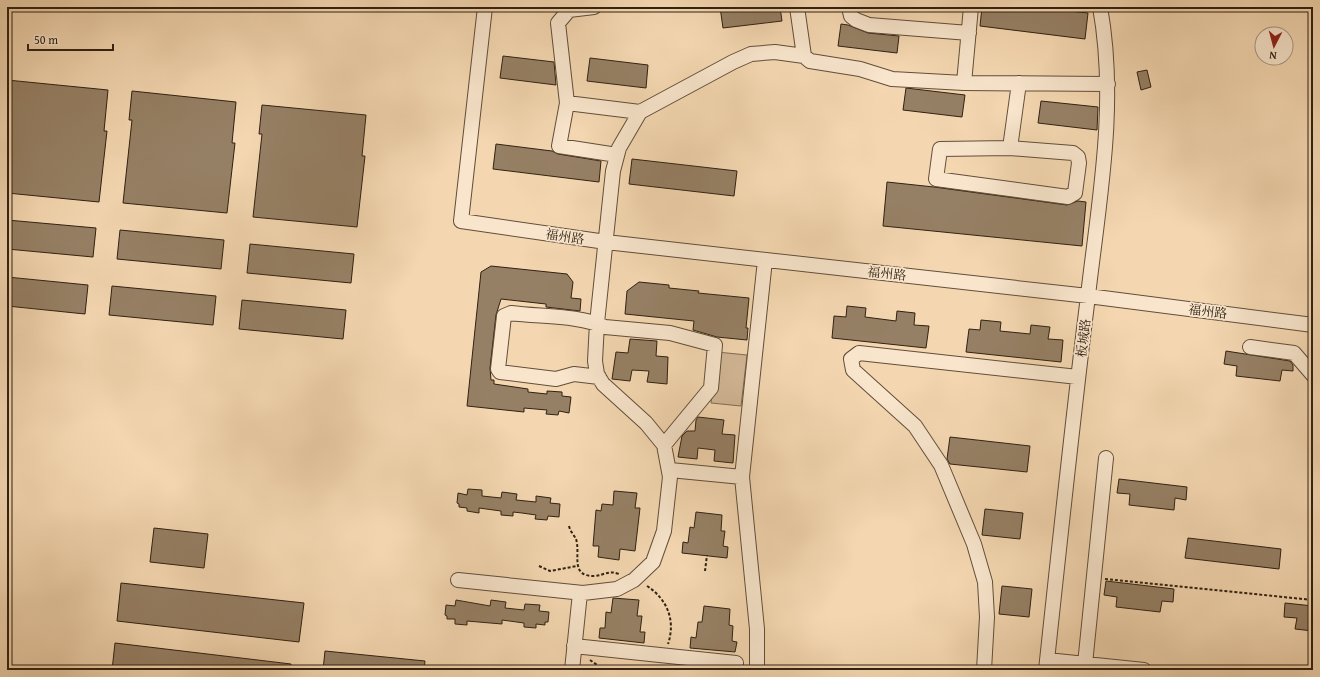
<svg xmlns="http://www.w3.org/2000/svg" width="1320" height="677" font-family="'Gentium Book Plus','Noto Serif SC',serif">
	<rect width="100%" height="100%" fill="#f4d7b1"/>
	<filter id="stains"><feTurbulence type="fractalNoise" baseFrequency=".005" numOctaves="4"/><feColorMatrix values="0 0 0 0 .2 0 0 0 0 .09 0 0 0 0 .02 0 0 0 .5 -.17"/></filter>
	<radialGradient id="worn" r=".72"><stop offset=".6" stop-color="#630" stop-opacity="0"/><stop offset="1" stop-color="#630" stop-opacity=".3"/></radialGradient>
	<path fill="#d3b896" stroke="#826c54" d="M717,352L747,355L741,406L711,403Z"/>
	<path fill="#968065" stroke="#302112" d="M720,7H780L782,21L723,28Z
		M982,7H1033L1088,13L1085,39L980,26Z
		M841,24L848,25L868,33L899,36L897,53L838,46Z
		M503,56L554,62L556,85L500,78Z
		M590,58L648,65L646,88L587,81Z
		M1147,70L1151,87L1141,90L1137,72Z
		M7,80L108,90L104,131H107L99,202L7,193Z
		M906,88L965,95L962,117L903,110Z
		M132,91L236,102L232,143H235L227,213L123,203L132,120H129Z
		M1041,101L1098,107L1097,130L1038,123Z
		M262,105L366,115L362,156H365L357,227L253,217L262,134H259Z
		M496,144L552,151L558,154L601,161L599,182L493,169Z
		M632,159L737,171L734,196L629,184Z
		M887,182L934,187L1067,205L1078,201L1086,202L1082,246L883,226Z
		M7,220L96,228L93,257L7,249Z
		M120,230L224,240L221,269L117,259Z
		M250,244L354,254L351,283L247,273Z
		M491,266L567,274L573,282L571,298L581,299L580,311L546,307V304L501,299L496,315L490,368L491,380H494V384L528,389V392L547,394V391L562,392V396L571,397L569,413L559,411L558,415L546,414L547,410L524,408V412L467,406L481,272Z
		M7,277L88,285L85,314L7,306Z
		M639,282L669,285V288L699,291L698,293L749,298L746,328H748L747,340L717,337L693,330L694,321L625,314L627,291Z
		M112,286L216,296L213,325L109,315Z
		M242,300L346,310L343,339L239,329Z
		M847,306L866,308L865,317L896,321L897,311L915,313L914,325L929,326L926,348L832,338L834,316L846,317Z
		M981,320L1001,322L1000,331L1030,334L1031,325L1050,327L1048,339L1063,340L1061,362L966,352L969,329L980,330Z
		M630,339L657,341L656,356L668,357L667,384L647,382L649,371L632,370L630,381L612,379L616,352L628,353Z
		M1226,351L1290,361L1293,365V371L1282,370L1280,381L1236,376L1237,366L1224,364Z
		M698,417L724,420L722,434L735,435L733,463L714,461L715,450L698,448L697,459L678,457L682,436L687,431H695L696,420Z
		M950,437L1030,446L1027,472L950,464L947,459Z
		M1119,479L1187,487L1186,500L1175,498L1174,510L1129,505L1130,494L1117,493Z
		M468,489L482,490V496L501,498L502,492L517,494L516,500L536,502V496L551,498L550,503L560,504L559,517L548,516L547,520L535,519L536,515L522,513L513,512V516L501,515V511L479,508V513L467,511V508L459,507V504L457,503L458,493L467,495Z
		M614,491L637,493L635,508H640L635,551L620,549L619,560L598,557L599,546H593L596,510L601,511L602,504L613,505Z
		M985,509L1023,513L1020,539L982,535Z
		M696,512L722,515L721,531H725L723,546L728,547L727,558L682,553L683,542L688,543L690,527L694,528Z
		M154,528L208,534L204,568L150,562Z
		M1188,538L1281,549L1279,569L1185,558Z
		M1106,581L1174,589L1173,602L1162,601L1160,612L1116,607L1117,597L1104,595Z
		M121,583L304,603L299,642L117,621Z
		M1002,586L1032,589L1029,617L999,614Z
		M613,598L639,600L637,616H642L640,632H645L644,643L599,638L600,628H605L606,612L611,613Z
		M456,600L490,606L491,600L506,602L505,608L524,610L525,604L540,605L539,611L549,612L548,622H545V625L536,624V628L524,627V623L502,620V624L467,621V625L455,624V619H447V616L445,615L446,605L455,606Z
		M1285,603L1313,606V631L1295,629L1297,618L1284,617Z
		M704,606L730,609L729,625L733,626L732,641L737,642L735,652L690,648L691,637L696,638L698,622H702Z
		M115,643L291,664V670H112Z
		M325,651L425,661L424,670H323Z"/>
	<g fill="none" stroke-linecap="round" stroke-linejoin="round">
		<defs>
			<path id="minor" d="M485,7L461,221L606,242L1088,296L1313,325
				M594,7L569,10L558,23L567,103L640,112
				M849,7L851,16L856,20L869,25L969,33
				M804,56L810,61L860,69L892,79L964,83L1108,84
				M964,83L971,7
				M567,103L559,146L617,155
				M1010,148L1073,153L1078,157L1079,163L1075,193L1068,197L936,179L940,149L1010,148L1019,83
				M1250,347L1294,353L1313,375
				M599,377L574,374L556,379L500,372L498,369L504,316L511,313C540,317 580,315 605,327L670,333L715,345L711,388L664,445
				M670,470L742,477L757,629V670
				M742,477L765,260
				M458,580L583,593L617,589L634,580L653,562L664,531L670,477L664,445L646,423L603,384L597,374L595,361L597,323L613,171L619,148L640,112L733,62L751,54L775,52L804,56L797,7
				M574,646L736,663L735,670
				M1047,660L1144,670
				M1085,664L1106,458
				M572,670L580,593
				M984,670L987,617L985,582L974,544L941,465L915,426L853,370L851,359L859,353L1078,377
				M1046,670C1059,548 1072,426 1087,304C1098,205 1118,106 1100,7"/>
		</defs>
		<use href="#minor" stroke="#614e3a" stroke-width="16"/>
		<path stroke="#302112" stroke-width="2" stroke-dasharray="3 2" stroke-linecap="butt" d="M569,526C570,531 574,535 576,539C581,554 569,577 595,576C604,575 609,570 619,574
			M539,566L550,571L577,566
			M705,571L707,555
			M1105,579L1313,600
			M647,586C667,599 676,620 668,644
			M590,660L604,670
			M638,670L645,666"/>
		<use href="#minor" stroke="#f8e5cc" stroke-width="14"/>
	</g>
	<g text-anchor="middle" stroke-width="3.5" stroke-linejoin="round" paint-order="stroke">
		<g font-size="13" fill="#302112" stroke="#f8e5cc">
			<text transform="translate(565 236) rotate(9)" y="5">福州路</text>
			<text transform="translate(887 273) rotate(6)" y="5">福州路</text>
			<text transform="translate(1208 311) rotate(7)" y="5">福州路</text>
			<text transform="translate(1083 338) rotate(-83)" y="5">板城路</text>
		</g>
	</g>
	<rect width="1320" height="677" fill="none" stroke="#f4d7b1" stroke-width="24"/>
	<rect x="8" y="8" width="1304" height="661" fill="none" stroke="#302112" stroke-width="2"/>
	<rect x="12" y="12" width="1296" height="653" fill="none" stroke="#302112"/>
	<g transform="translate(1274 46) rotate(186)"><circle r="19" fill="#f8e5cc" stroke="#a89782"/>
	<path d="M0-3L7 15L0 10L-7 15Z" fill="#8f2418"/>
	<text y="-6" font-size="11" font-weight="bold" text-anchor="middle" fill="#302112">N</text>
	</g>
	<path d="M28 44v6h85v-6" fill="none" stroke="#302112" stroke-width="2"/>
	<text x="34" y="44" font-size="12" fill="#302112" stroke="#f8e5cc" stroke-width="3" paint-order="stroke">50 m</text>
	<rect width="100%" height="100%" filter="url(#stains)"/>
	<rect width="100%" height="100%" fill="url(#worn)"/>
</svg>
